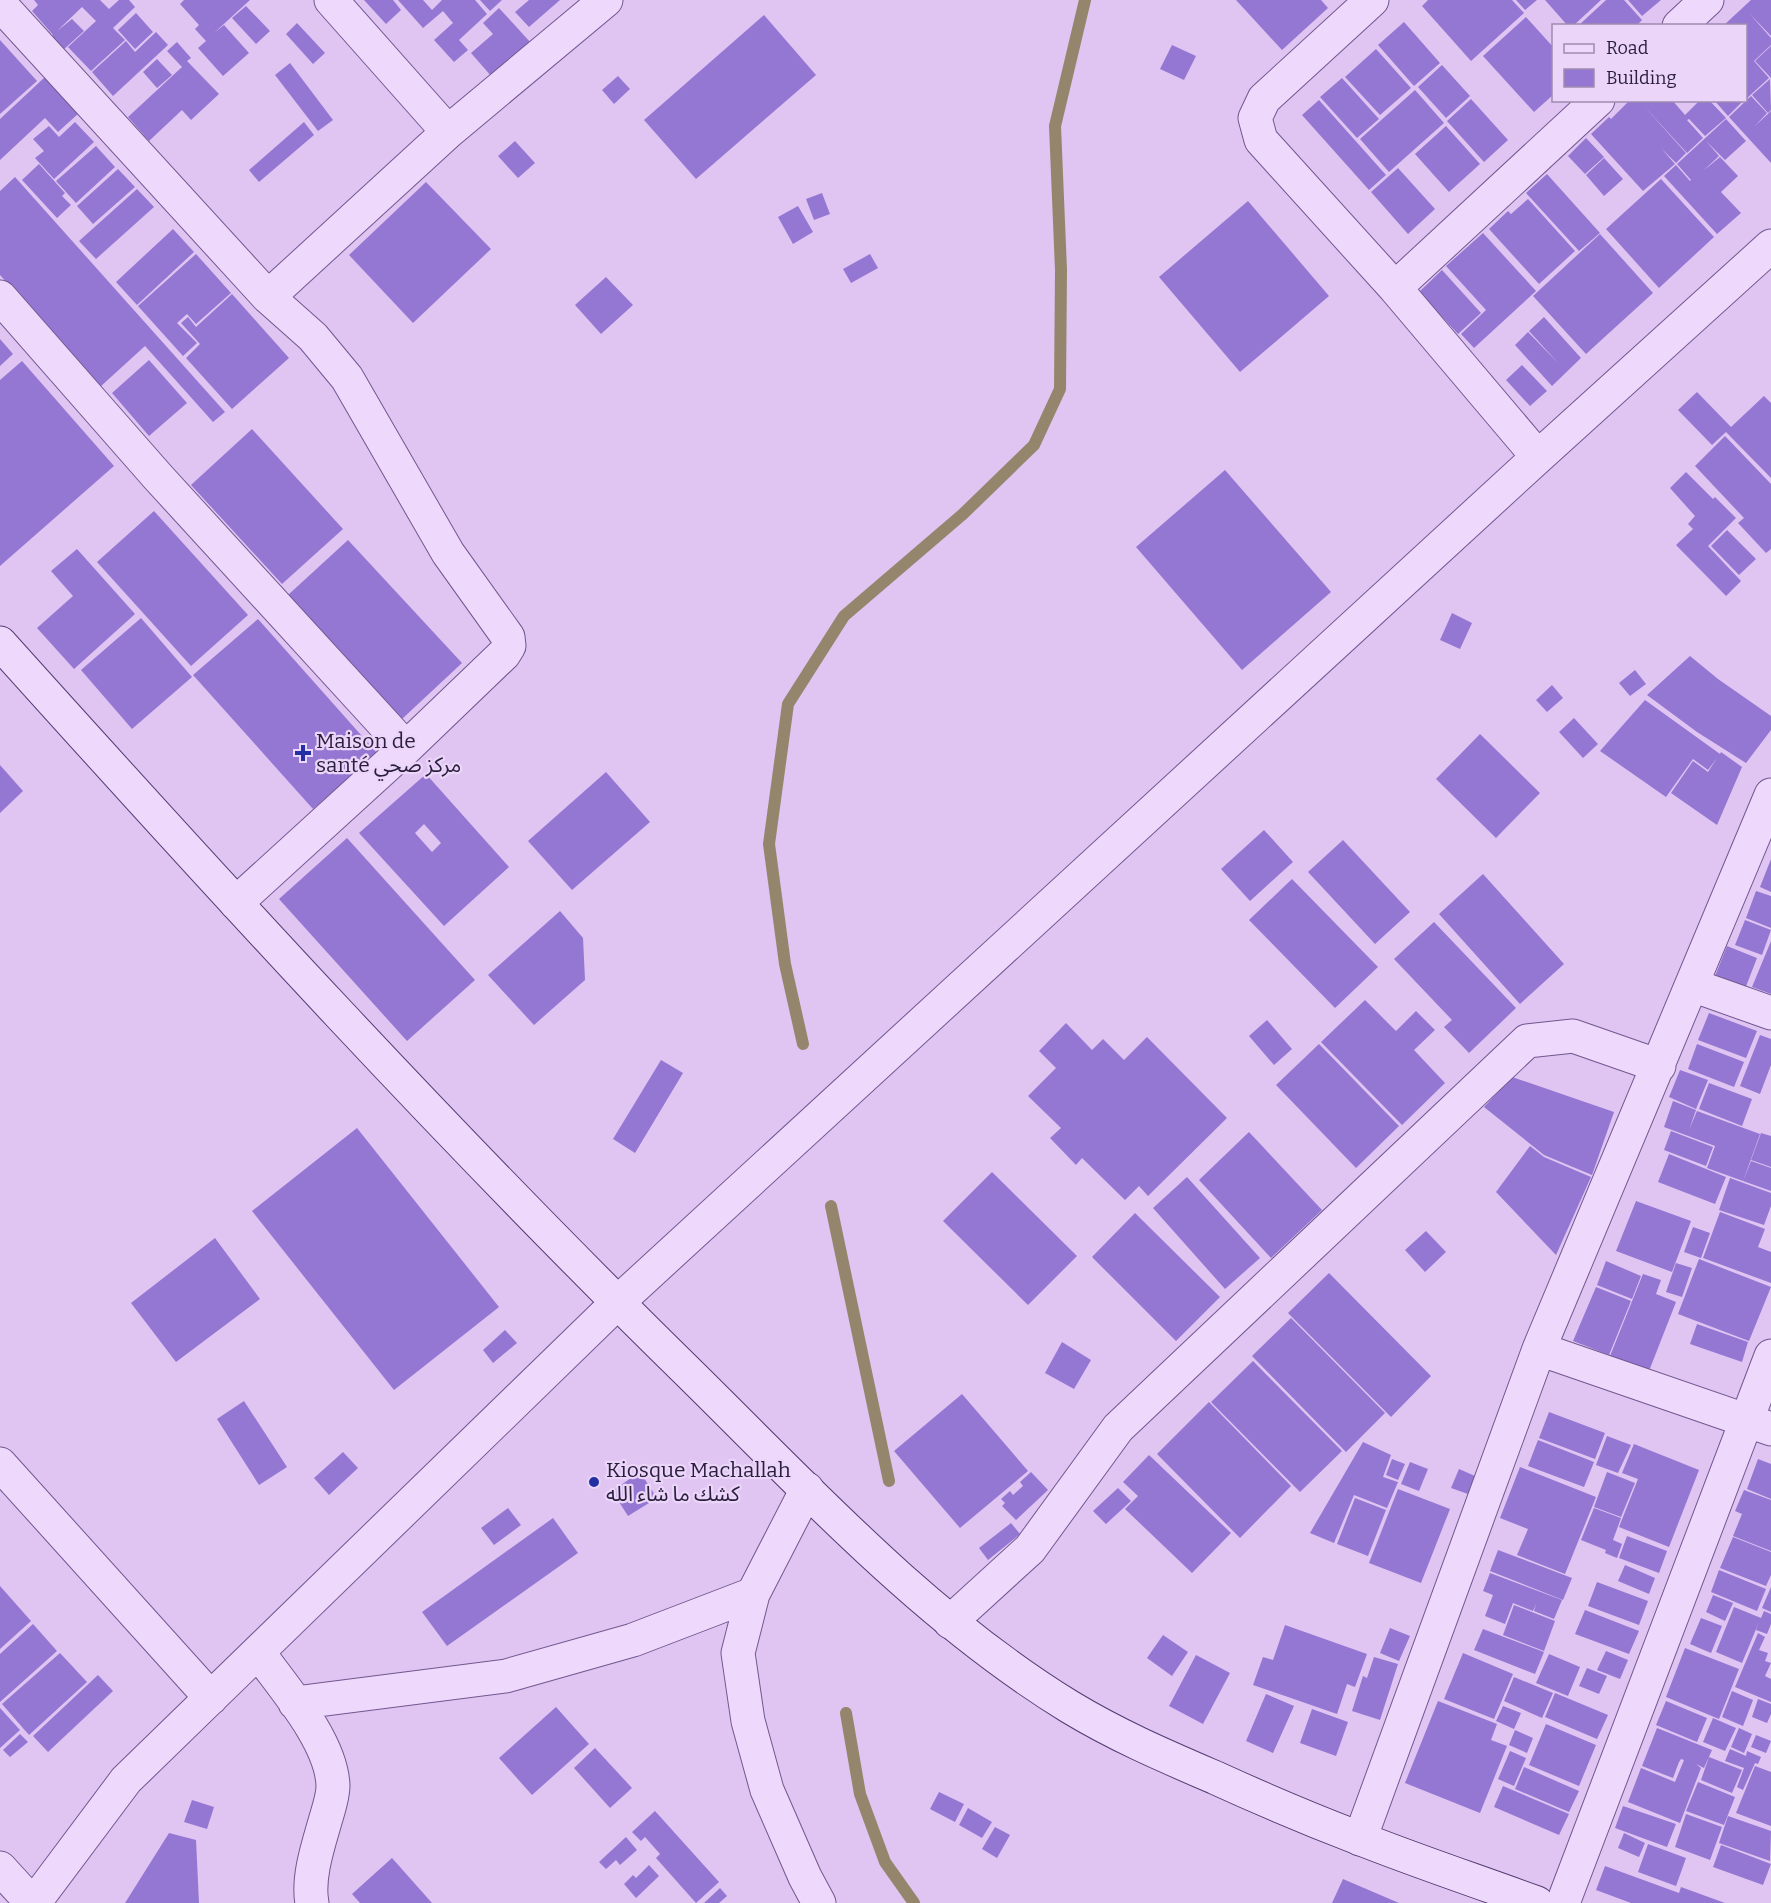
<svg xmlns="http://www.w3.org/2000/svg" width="1771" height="1903" font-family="Bitter,'Noto Sans Arabic',serif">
	<rect width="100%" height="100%" fill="#e0c4f2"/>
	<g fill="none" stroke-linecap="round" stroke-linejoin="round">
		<path stroke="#94866c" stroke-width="12" d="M803,1044L785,964L769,844L788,704L844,616L963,514L1034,445L1060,389L1061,270L1055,126L1085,0
			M831,1206L889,1481
			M846,1713L860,1794L885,1862L914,1903"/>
	</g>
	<path fill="#9477d3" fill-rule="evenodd" d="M34,0H100L109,9L119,0H129L135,7L113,28L125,40L91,71L68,47L96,21L82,7L57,31L72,19L84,31L62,51L50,38L53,35L32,11L38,5Z
		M184,0H250L214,33L224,25L249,53L223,76L198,48L206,41L195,29L199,25L180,4Z
		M364,0H393L401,10L386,24Z
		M398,0H423L432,10L442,0H475L487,14L459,40L468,50L454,62L434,40L453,23L443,11L423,28Z
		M480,0H502L490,11Z
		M529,0H560L529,27L515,12Z
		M1236,0H1321L1328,8L1282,50Z
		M1428,0H1512L1524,13L1471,61L1422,6Z
		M1516,0H1537L1525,10Z
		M1545,0H1601L1573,26H1568Z
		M1606,0H1624L1642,20L1636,26H1578Z
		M1628,0H1661L1642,16Z
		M1751,0H1771V36L1749,13L1771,38V45L1754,61L1769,78L1746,99V26H1723Z
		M246,6L270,31L256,44L232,18Z
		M499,8L531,43L492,77L471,53L493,34L483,23Z
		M136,13L153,32L135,49L118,30Z
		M764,15L816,75L696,179L644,120Z
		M1526,17L1554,48V94L1534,112L1483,56Z
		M1404,22L1440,63L1414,86L1378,45Z
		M297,23L325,53L313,64L286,34Z
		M156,32L168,45L113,96L92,72L126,41L135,52Z
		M0,40L37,81L0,114Z
		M177,42L191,58L187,61L219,94L191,120L182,110L149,141L128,117L182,67L167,51Z
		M1172,45L1196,56L1184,80L1160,69Z
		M1771,46V78L1755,61Z
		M1376,49L1411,88L1380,115L1345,77Z
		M157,59L172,75L157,88L143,72Z
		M290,63L333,120L318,131L275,75Z
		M1442,65L1470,96L1446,118L1418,87Z
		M618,76L630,89L614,104L602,90Z
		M45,77L79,113L58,132L45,118L0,160V119Z
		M1342,78L1379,119L1357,138L1320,97Z
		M1770,79L1771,110L1768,113L1752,95Z
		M1415,90L1444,123L1389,172L1360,139Z
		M1751,96L1767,113L1755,126L1771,111V163L1729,117Z
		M1471,99L1508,140L1484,162L1447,121Z
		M1319,100L1386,175L1369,190L1302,115Z
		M1630,100H1672L1685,115L1700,100H1709L1726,118L1705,136L1689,119L1687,120L1703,138L1687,153L1642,104L1686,153L1676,163L1661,148L1675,164L1643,191L1591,134L1609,117L1611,119Z
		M1714,100H1744L1728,116Z
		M1726,119L1746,141L1725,160L1706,141L1719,156L1703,171L1720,157L1738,176L1721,192L1741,213L1717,234L1664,176L1676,165L1690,181L1691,180L1677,164Z
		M75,122L94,142L54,179L35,158L44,151L33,139L49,126L59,137Z
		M304,122L314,135L259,182L249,170Z
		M1446,126L1480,164L1449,192L1415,154Z
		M1586,138L1604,157L1585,174L1568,156Z
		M515,141L535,163L518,178L498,156Z
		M96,146L115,167L76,203L56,181Z
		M1604,158L1623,179L1604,196L1586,175Z
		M39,164L65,193L62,196L71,205L57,218L22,180Z
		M1398,168L1435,209L1408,234L1371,192Z
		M118,169L135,187L93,224L77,206Z
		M1547,174L1600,233L1579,251L1526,193Z
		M15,177L225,412L213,422L145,346L100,387L0,275V191Z
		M1661,179L1714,237L1659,288L1606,229Z
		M426,182L491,249L413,323L349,255Z
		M137,189L154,207L96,259L79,241Z
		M822,193L830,214L814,220L806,199Z
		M1528,199L1575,251L1539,284L1489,229L1508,211L1511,214Z
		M1248,201L1329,296L1240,372L1159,277Z
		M798,206L813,232L793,244L778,217Z
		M173,229L194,252L137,305L116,282Z
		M1483,233L1536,291L1474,348L1461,334L1486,310L1446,266Z
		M1600,234L1653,293L1586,354L1533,296Z
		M196,254L231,293L196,324L187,314L177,323L197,343L183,356L138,306Z
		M870,254L878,268L851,283L843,269Z
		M1442,270L1481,313L1458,334L1419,292Z
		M606,277L633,305L601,334L575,305Z
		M232,294L289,358L232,409L186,358L200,344L181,323L188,317L196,327Z
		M1544,317L1581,358L1552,386L1515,345L1528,332L1559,364L1529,331Z
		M0,339L13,354L0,366Z
		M149,360L187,403L149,436L112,393Z
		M22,361L114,466L0,566V380Z
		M1522,365L1547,391L1530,406L1506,380Z
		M1697,392L1731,427L1764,396L1771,403V478L1726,432L1712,445L1678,410Z
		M252,429L343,529L282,584L191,485Z
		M1725,436L1771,484V549L1766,553L1738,523L1744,518L1695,466Z
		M1225,470L1331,592L1242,670L1136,547Z
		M1686,472L1713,499L1715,497L1736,518L1708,546L1741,581L1726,596L1676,545L1693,529L1688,524L1695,516L1670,488Z
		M154,511L248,615L191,666L97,562Z
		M1727,530L1756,559L1739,575L1711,546Z
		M348,540L462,663L402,719L288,595Z
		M77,549L135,614L74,669L37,628L73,596L51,571Z
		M1452,613L1472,623L1460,649L1440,640Z
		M141,618L192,677L132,729L81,670Z
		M258,619L377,753L313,809L193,675Z
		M1690,656L1718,679L1771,716V730L1746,763L1697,732L1647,695Z
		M1635,670L1646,684L1630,696L1619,683Z
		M1552,685L1563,698L1547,712L1536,700Z
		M1645,700L1720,754L1721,752L1742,767L1717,825L1671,793L1693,761L1708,772L1717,758L1708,770L1693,759L1666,797L1600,751Z
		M1574,718L1598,744L1583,758L1559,732Z
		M1480,734L1540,793L1496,838L1436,779Z
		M0,765L23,791L0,813Z
		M606,772L650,822L572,890L528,841Z
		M426,774L509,867L444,926L359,833ZM424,824L441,843L432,852L415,833Z
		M1264,830L1293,862L1250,901L1221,869Z
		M347,838L475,980L407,1041L279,899Z
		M1343,840L1410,912L1375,944L1308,872Z
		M1771,859V892L1760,887Z
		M1483,874L1564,964L1520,1004L1439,914Z
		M1292,879L1378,967L1335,1008L1249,920Z
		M1756,891L1771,896V928L1746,918Z
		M560,911L583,938L585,980L534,1025L488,975Z
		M1745,920L1771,930L1762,955L1735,945Z
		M1434,922L1516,1008L1469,1053L1444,1027L1452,1020L1394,959Z
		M1771,941V994L1752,987Z
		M1727,946L1757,958L1745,989L1715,976Z
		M1365,1000L1396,1031L1416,1011L1435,1030L1414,1050L1445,1083L1402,1125L1321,1042Z
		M1709,1013L1757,1031L1746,1058L1698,1040Z
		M1267,1020L1292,1049L1274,1065L1249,1036Z
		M1066,1023L1092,1050L1103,1039L1124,1060L1147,1037L1227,1118L1148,1196L1139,1186L1125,1200L1082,1158L1076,1165L1050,1138L1061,1128L1028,1096L1056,1068L1039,1051Z
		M1760,1035L1771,1039V1065L1760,1094L1740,1086Z
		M1319,1044L1399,1126L1356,1168L1276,1085Z
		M1697,1044L1744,1062L1734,1087L1688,1069Z
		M661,1060L683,1073L635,1153L613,1139Z
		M1680,1070L1708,1080L1696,1109L1669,1097Z
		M1512,1077L1614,1112L1592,1175L1544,1155L1484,1107Z
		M1709,1083L1752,1099L1742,1126L1699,1109Z
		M1673,1101L1696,1110L1689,1130L1697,1111L1760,1134L1743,1181L1707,1168L1715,1146L1664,1127Z
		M357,1128L499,1307L394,1390L252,1211Z
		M1671,1131L1713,1147L1706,1166L1664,1150Z
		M1249,1132L1322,1210L1271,1258L1199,1180Z
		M1761,1133L1771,1136V1167L1751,1160Z
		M1530,1146L1544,1157L1591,1177L1556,1255L1496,1192Z
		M1669,1154L1726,1177L1715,1204L1658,1182Z
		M1751,1161L1771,1168V1191L1743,1181Z
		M992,1172L1077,1256L1028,1305L943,1221Z
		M1187,1177L1260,1258L1225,1289L1153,1208Z
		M1730,1178L1771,1193V1206L1764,1225L1719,1210Z
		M1636,1201L1691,1221L1672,1272L1616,1251Z
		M1720,1212L1765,1229L1758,1247L1771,1252V1283L1703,1258Z
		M1135,1213L1220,1297L1176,1341L1092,1257Z
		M1693,1227L1710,1233L1701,1258L1684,1252Z
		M1426,1231L1446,1252L1425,1272L1405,1250Z
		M215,1238L260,1299L176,1362L131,1303Z
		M1699,1259L1771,1287L1749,1341L1678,1314Z
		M1606,1261L1641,1276L1632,1299L1597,1285Z
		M1676,1263L1692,1268L1682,1297L1666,1292Z
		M1329,1273L1431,1376L1391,1417L1288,1313Z
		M1643,1274L1661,1280L1656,1294L1676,1302L1649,1371L1610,1356Z
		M1596,1287L1631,1301L1609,1355L1573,1341Z
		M1291,1318L1385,1413L1346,1452L1252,1356Z
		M1697,1324L1748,1342L1742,1362L1690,1344Z
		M505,1330L517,1343L493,1363L483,1350Z
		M1062,1342L1091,1360L1074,1389L1045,1373Z
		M1253,1361L1342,1451L1300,1492L1211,1402Z
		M962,1394L1028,1471L960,1528L894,1451Z
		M244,1401L287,1467L259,1485L217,1419Z
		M1209,1402L1291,1486L1240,1538L1157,1454Z
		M1549,1412L1605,1433L1595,1459L1539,1438Z
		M1607,1436L1631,1445L1618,1473L1596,1465Z
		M1538,1440L1594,1462L1584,1487L1528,1466Z
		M1363,1442L1391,1455L1383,1477L1398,1482L1387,1508L1354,1495L1334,1543L1310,1533Z
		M1634,1444L1699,1470L1669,1547L1619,1527L1638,1479L1622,1473Z
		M343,1452L358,1468L329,1495L314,1478Z
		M1149,1455L1231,1533L1192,1573L1125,1509L1138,1496L1123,1482Z
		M1392,1459L1405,1464L1398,1480L1386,1475Z
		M1758,1459L1771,1464V1499L1747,1489Z
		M1410,1462L1428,1469L1419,1491L1401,1484Z
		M1520,1467L1596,1497L1565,1574L1517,1555L1528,1529L1500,1518Z
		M1459,1469L1475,1476L1468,1494L1451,1488Z
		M640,1472L657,1498L628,1516L612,1491Z
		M1031,1472L1048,1490L1016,1520L1002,1506L1005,1503L1001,1499L1010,1491L1013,1495L1023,1486L1020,1482Z
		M1607,1472L1635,1483L1621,1517L1594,1507Z
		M1118,1488L1131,1501L1106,1524L1093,1511Z
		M1398,1489L1450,1509L1421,1583L1369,1563Z
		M1744,1490L1771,1500V1551L1733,1536L1742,1514L1735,1511Z
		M1355,1498L1386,1510L1368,1556L1337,1544Z
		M508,1508L521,1525L494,1545L481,1528Z
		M1594,1508L1621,1518L1613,1540L1622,1544L1617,1558L1605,1553L1606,1550L1581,1540Z
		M553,1518L578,1553L447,1646L422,1612Z
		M1011,1523L1020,1534L988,1560L979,1548Z
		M1627,1536L1667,1551L1659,1573L1619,1558Z
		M1733,1537L1771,1552V1575L1766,1586L1720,1568Z
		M1498,1550L1572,1578L1563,1600L1490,1571Z
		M1625,1565L1655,1578L1649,1594L1618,1581Z
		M1719,1570L1766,1589L1757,1611L1711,1592Z
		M1490,1573L1562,1600L1554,1619L1534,1611L1536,1604L1533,1611L1513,1603L1505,1624L1485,1616L1493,1595L1483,1591Z
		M1597,1582L1648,1601L1639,1625L1588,1606Z
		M0,1586L31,1621L0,1649Z
		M1771,1587V1612L1762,1608Z
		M1713,1595L1733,1603L1725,1621L1706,1612Z
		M1514,1605L1555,1621L1544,1651L1503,1635Z
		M1734,1607L1761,1618L1764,1611L1771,1614V1624L1767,1634L1756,1630L1759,1622L1742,1663L1716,1652Z
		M1585,1610L1639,1631L1629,1654L1575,1634Z
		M1701,1618L1722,1626L1711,1653L1690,1644Z
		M33,1624L57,1651L0,1702V1654Z
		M1285,1625L1367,1654L1355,1687L1347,1684L1337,1714L1253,1685L1263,1657L1273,1660Z
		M1390,1628L1410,1636L1399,1661L1380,1653Z
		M1483,1629L1544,1652L1535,1674L1474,1650Z
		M1758,1633L1765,1637L1759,1650L1768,1653L1765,1661L1771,1663L1765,1676L1771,1679V1702L1735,1687Z
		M1163,1635L1188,1652L1172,1676L1147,1658Z
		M1685,1648L1739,1669L1719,1719L1666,1697Z
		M1606,1651L1628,1660L1620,1679L1597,1670Z
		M60,1653L87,1682L29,1735L2,1704Z
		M1463,1653L1513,1674L1494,1719L1444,1699Z
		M1549,1654L1580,1667L1568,1696L1536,1683Z
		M1196,1655L1230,1673L1203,1724L1169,1706Z
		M1374,1657L1398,1664L1380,1720L1352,1711L1363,1676L1367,1678Z
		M1587,1668L1607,1676L1599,1694L1579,1686Z
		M98,1675L113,1691L48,1752L33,1736Z
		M1514,1677L1553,1693L1542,1718L1504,1701Z
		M1732,1691L1753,1700L1743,1726L1722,1717Z
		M1555,1693L1608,1715L1597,1739L1545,1717Z
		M1266,1694L1294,1706L1273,1753L1246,1741Z
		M1758,1699L1771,1704V1714L1767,1723L1752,1717Z
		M1438,1701L1497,1724L1491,1740L1507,1746L1480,1813L1405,1783Z
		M1666,1701L1707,1718L1697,1742L1656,1725Z
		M1503,1706L1521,1713L1514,1729L1496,1721Z
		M556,1707L589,1744L532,1795L499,1758Z
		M0,1708L20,1730L0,1748Z
		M1312,1709L1348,1722L1336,1756L1300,1743Z
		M1713,1718L1736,1728L1725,1751L1703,1742Z
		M1546,1724L1596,1745L1579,1786L1529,1765Z
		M1657,1728L1712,1750L1704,1768L1696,1764L1701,1768L1680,1823L1628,1802L1641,1768L1675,1782L1684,1760L1681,1759L1679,1762L1673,1778L1642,1766Z
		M1739,1728L1752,1734L1744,1753L1731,1747Z
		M1515,1730L1533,1738L1527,1753L1509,1745Z
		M20,1734L28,1742L10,1757L3,1750Z
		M1756,1735L1771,1741L1766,1753L1751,1747Z
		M595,1748L632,1788L610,1808L574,1768Z
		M1730,1749L1746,1756L1747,1751L1761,1757L1758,1764L1755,1763L1743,1790L1737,1787L1744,1768L1725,1761Z
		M1510,1751L1526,1758L1514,1786L1498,1779Z
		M1709,1757L1742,1770L1732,1793L1701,1780Z
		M1755,1766L1771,1772V1826L1736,1813Z
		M1524,1767L1579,1791L1569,1812L1515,1789Z
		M1698,1782L1735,1797L1724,1825L1686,1811Z
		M1503,1786L1569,1814L1559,1835L1494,1807Z
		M939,1792L964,1804L955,1822L930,1809Z
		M192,1800L214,1807L207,1829L184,1822Z
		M1623,1806L1676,1824L1667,1847L1615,1828Z
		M968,1808L992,1822L982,1838L959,1825Z
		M655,1811L719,1882L696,1903L656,1858L660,1854L645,1837L641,1841L632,1832Z
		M1686,1814L1722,1827L1710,1860L1675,1847Z
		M1728,1816L1771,1831L1770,1861L1719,1843Z
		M995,1827L1010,1835L997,1858L982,1849Z
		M169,1833L196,1840L199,1903H125Z
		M1624,1833L1645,1843L1639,1857L1618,1848Z
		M626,1837L637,1850L620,1865L616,1860L606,1869L599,1862Z
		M1648,1844L1686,1858L1676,1886L1638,1872Z
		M1721,1845L1771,1864L1763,1885L1713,1867Z
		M392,1858L432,1903H360L352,1894Z
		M649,1865L659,1876L636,1898L624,1884L633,1875L636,1878Z
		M1605,1866L1679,1893L1681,1887L1725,1903H1631L1596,1890Z
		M1343,1879L1399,1903H1332Z
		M720,1888L727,1896L719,1903H704Z"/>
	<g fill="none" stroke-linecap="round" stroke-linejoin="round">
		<defs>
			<path id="street" d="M331,0L448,132L606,0
				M1372,0L1264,99L1255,118L1261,140L1395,288L1538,457
				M0,4L268,297
				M1679,26L1707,0
				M1395,288L1598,100
				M0,297L158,477L406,748
				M236,903L406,748L504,654L509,646L508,637L448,553L347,378L313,337L268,297L448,132
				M1692,985L1771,1013
				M1539,1349L1771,1429
				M0,1464L211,1698
				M807,1489L753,1594L738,1653L748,1721L767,1790L805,1877L819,1903
				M950,1622L1030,1549L1118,1428L1527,1041L1573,1036L1659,1066
				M258,1652C284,1688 332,1742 333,1786C333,1796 329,1808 326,1818C319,1843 307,1877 312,1903
				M295,1703L506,1676L633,1640L753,1594
				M1360,1839L1539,1349L1771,795
				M0,1868L32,1903
				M34,1903L126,1780L617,1303L1538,457L1771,246
				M1563,1903L1771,1356"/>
			<path id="secondary" d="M0,643C224,892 450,1139 689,1373C810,1492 925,1618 1070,1707C1118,1736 1165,1756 1216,1778C1262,1799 1309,1819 1356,1837C1416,1861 1477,1881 1537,1903"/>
		</defs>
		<use href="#street" stroke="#70588f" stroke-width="35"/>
		<use href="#secondary" stroke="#513c71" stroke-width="35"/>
		<use href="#street" stroke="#eed8fc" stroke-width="33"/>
		<use href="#secondary" stroke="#eed8fc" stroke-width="33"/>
	</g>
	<g fill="#2330a3" stroke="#ebd5f9" stroke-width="2">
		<path d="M300 744h6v6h6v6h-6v6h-6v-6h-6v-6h6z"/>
		<circle cx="594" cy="1482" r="6"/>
	</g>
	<g text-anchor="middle" stroke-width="4.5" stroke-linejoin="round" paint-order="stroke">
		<g font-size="21" fill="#2a1e3d" stroke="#ebd5f9" text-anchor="start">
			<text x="316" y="748">Maison de<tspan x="316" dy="24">santé مركز صحي</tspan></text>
			<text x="606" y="1477">Kiosque Machallah<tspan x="606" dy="24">كشك ما شاء الله</tspan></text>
		</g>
	</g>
	<rect x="1552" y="24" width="195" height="78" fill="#ebd5f9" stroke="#9e8cae" stroke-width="1.5"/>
	<rect x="1564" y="44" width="30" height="9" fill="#eed8fc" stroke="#9e8cae" stroke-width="1.5"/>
	<text x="1606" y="54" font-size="18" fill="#2a1e3d">Road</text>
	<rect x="1564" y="69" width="30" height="18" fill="#9477d3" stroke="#9e8cae" stroke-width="1.5"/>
	<text x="1606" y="84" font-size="18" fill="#2a1e3d">Building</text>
</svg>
